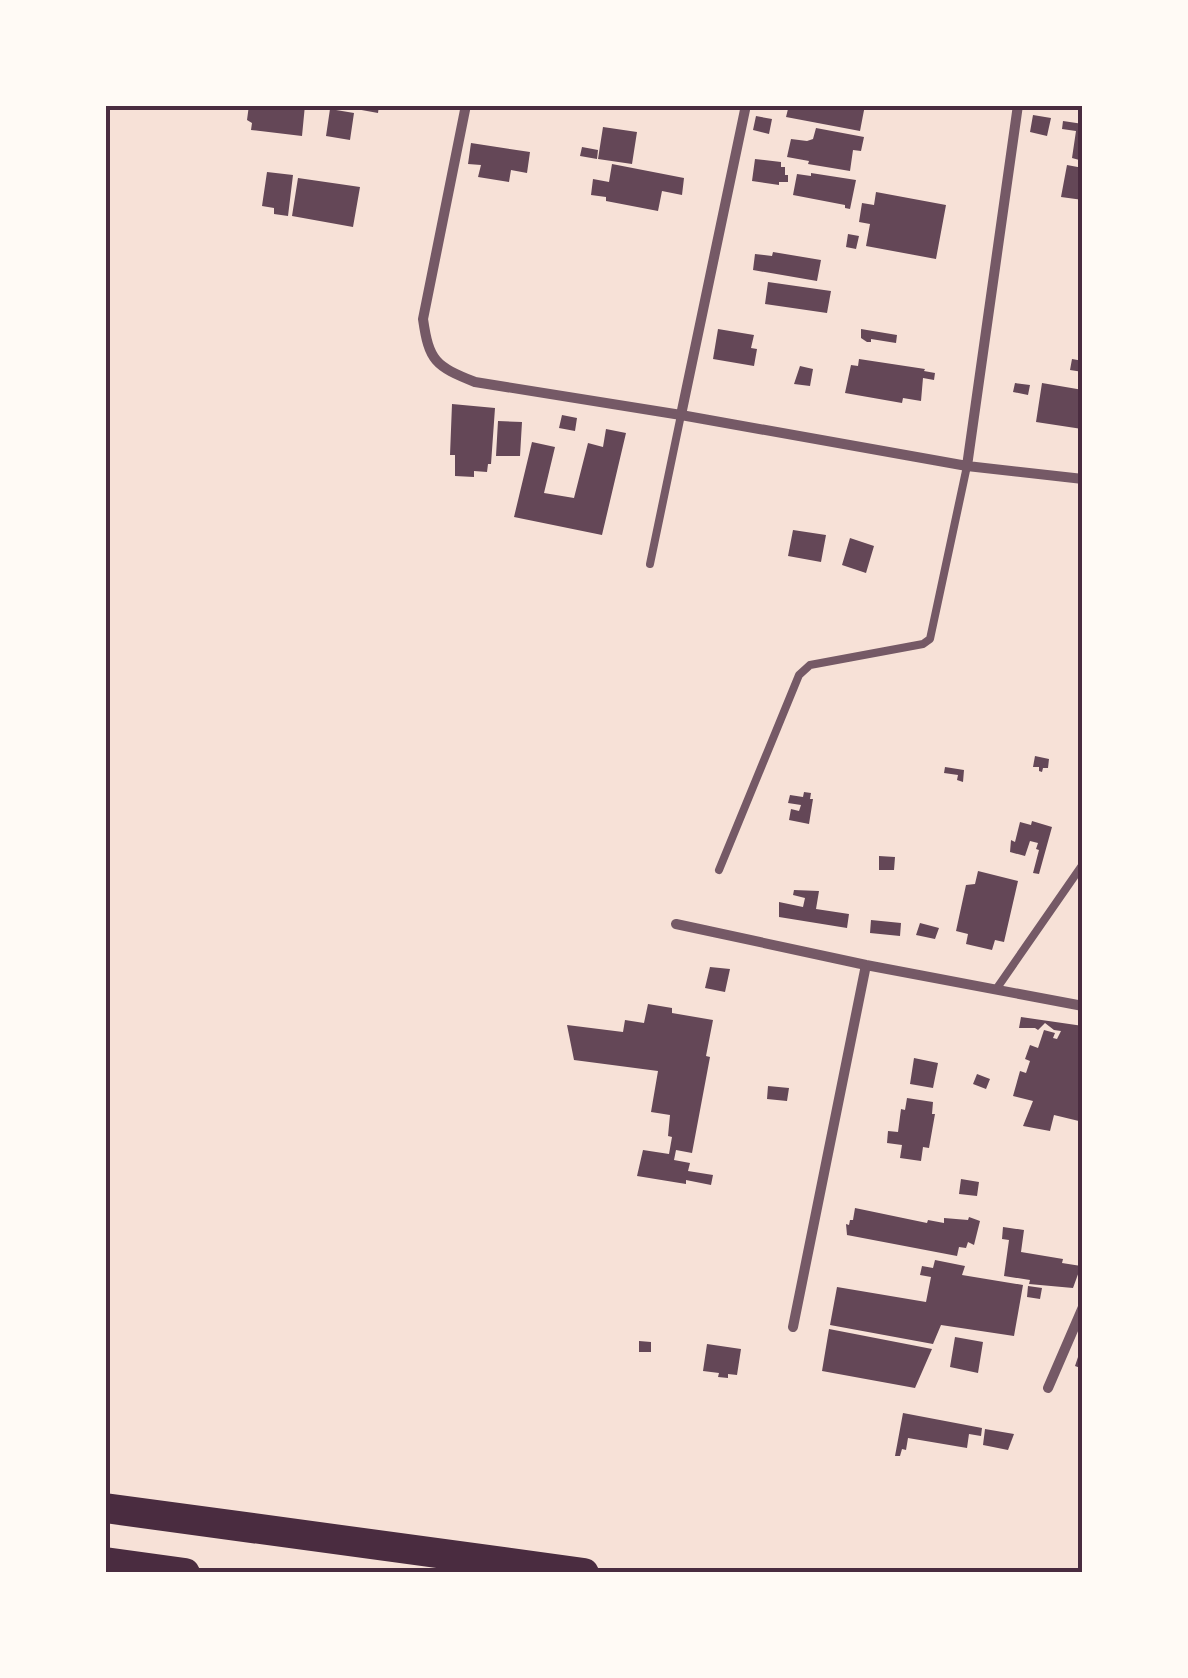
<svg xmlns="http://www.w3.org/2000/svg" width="1188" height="1678" font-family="'Roboto Condensed',sans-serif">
	<rect width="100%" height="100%" fill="#f7e1d7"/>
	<path fill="#644757" d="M249,105H305L302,136L251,130L252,123L247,120Z
		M345,105H379L378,113L345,107Z
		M789,105H865L860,131L786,117Z
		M330,109L354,113L350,140L326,136Z
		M1033,115L1051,118L1047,136L1030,132Z
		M756,116L772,119L769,134L753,130Z
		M1063,121L1083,124V161L1072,158L1076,131L1062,129Z
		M603,127L637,132L632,164L598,159Z
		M816,128L864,137L861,151L853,150L850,171L808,164L809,161L787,157L791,139L807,141L813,139Z
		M471,143L530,152L527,173L511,170L509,182L478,177L481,165L468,164Z
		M582,147L598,150L597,159L580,156Z
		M755,159L781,162V167H785V175H788V182H779V185L752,181Z
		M612,164L684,178L682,195L662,191L658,211L606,201V197L591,195L593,179L609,182Z
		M1067,165L1083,168V200L1061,197Z
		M267,172L293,175L288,216L274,214V208L262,206Z
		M811,173L856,180L850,209L845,208V205L793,195L797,174L811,176Z
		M298,178L360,187L353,227L292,216Z
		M876,192L946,205L936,259L866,246L870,224L859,222L862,203L874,205Z
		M848,234L859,236L856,249L846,247Z
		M773,252L821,260L817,281L753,270L755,254L772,256Z
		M768,282L831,291L827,313L765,304Z
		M718,329L754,335L751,348L757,349L754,366L713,359Z
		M861,329L897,335L896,343L871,339V342H867L861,338Z
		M859,359L925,369L924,371L935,373L934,380L923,378L921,401L903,398L902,403L845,393L851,365L858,366Z
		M1072,359L1083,361V372L1070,370Z
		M800,366L813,369L810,386L794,384Z
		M1015,383L1030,385L1028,395L1013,392Z
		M1042,383L1083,390L1082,429L1036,422Z
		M452,404L495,408L491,464H488L487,472L474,471V477L455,476V455H450Z
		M562,415L577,418L575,431L559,428Z
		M498,421L522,422L520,456H496Z
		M606,429L626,433L602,535L514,517L532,442L555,447L544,493L574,498L588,443L603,447Z
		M793,530L826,535L821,562L788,556Z
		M850,538L874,546L866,573L842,565Z
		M1035,756L1049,759L1048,768H1043L1042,772L1039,771V767H1033Z
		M945,767L964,770L963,782L957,780L958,775L944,773Z
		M804,792L811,793L810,799H813L809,824L789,820L791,809L799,811L801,805L788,803L790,795L803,797Z
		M1032,821L1052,827L1039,874L1033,873L1039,850L1036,849L1038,843L1030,841L1025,856L1010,852L1011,840L1015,842L1020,822L1031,825Z
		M879,856L895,857L894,870H879Z
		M978,871L1018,881L1004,942L995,940L992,950L966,944L968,934L956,931L966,885L975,884Z
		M794,890L819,891L816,909L849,914L847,928L779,917V902L803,907L805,898L793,895Z
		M871,920L901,923L900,936L870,933Z
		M920,923L939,928L935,939L916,935Z
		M710,967L730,969L725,992L705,988Z
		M648,1004L672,1008V1013L713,1020L706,1056L710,1057L692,1153L676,1150L674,1160L690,1163L688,1171L713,1175L711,1185L686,1180V1184L637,1176L643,1150L669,1154L672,1137L668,1136L670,1115L651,1112L658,1071L574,1060L567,1025L623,1032L625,1020L644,1023Z
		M1021,1017L1083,1026V1122L1054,1115L1050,1131L1023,1126L1033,1101L1013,1096L1020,1071L1026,1073L1030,1061L1025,1059L1030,1045L1038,1048L1044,1030L1055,1033L1053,1038L1057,1039L1061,1031L1054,1030L1045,1023L1038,1030L1035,1028H1019Z
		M914,1058L938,1063L933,1088L910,1084Z
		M977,1074L990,1079L986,1089L973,1084Z
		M768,1086L789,1088L787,1101L767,1099Z
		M907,1098L933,1102L932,1114H935L929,1148L923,1147L921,1161L900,1158L902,1145L887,1143L888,1131L898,1132L901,1109L905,1110Z
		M961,1179L979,1182L977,1196L959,1194Z
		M855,1208L927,1223L928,1220L944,1223V1218L968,1220L969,1217L980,1221L974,1245L968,1242L966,1248L959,1247L957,1256L847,1235L846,1224L849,1225L850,1220H853Z
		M1003,1227L1024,1230L1021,1252L1063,1259L1062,1263L1081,1266L1073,1288L1029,1284L1030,1280L1004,1276L1009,1240L1002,1239Z
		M935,1260L965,1266L962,1275L1023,1285L1014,1336L941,1325L933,1344L830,1325L837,1287L926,1302L931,1277L920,1275L922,1266L933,1268Z
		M1028,1286L1042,1288L1040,1299L1027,1297Z
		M829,1329L860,1335L932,1349L915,1388L822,1371Z
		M955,1337L983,1342L978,1373L950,1367Z
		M639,1341L651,1342V1352H639Z
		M707,1344L741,1349L737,1375L728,1374V1378L718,1377L719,1373L703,1371Z
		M1082,1345H1083V1369L1075,1366Z
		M903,1413L982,1428L981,1436L969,1434L967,1448L908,1438L906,1450L902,1449L900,1456H895Z
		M985,1429L1014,1434L1008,1450L983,1445Z"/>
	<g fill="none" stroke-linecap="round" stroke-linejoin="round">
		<path stroke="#755966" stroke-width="8" d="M650,564L681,415
			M719,870L799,675L810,665L923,644L930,639L967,466
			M997,988L1083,864"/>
		<path stroke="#755966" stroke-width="10" d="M466,105L423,319C429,361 435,366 475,382L681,415L967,466L1083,479
			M681,415L746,105
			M967,466L1018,105
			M676,924L866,965L1083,1006
			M793,1327L866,965
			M1048,1388L1083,1307"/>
		<path stroke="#4a2c40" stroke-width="30" d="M105,1508L584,1573
			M105,1562L185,1573"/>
	</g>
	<rect width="1188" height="1678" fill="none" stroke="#fffaf5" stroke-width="215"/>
	<rect x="108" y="108" width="972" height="1462" fill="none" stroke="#4a2c40" stroke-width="4"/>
</svg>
